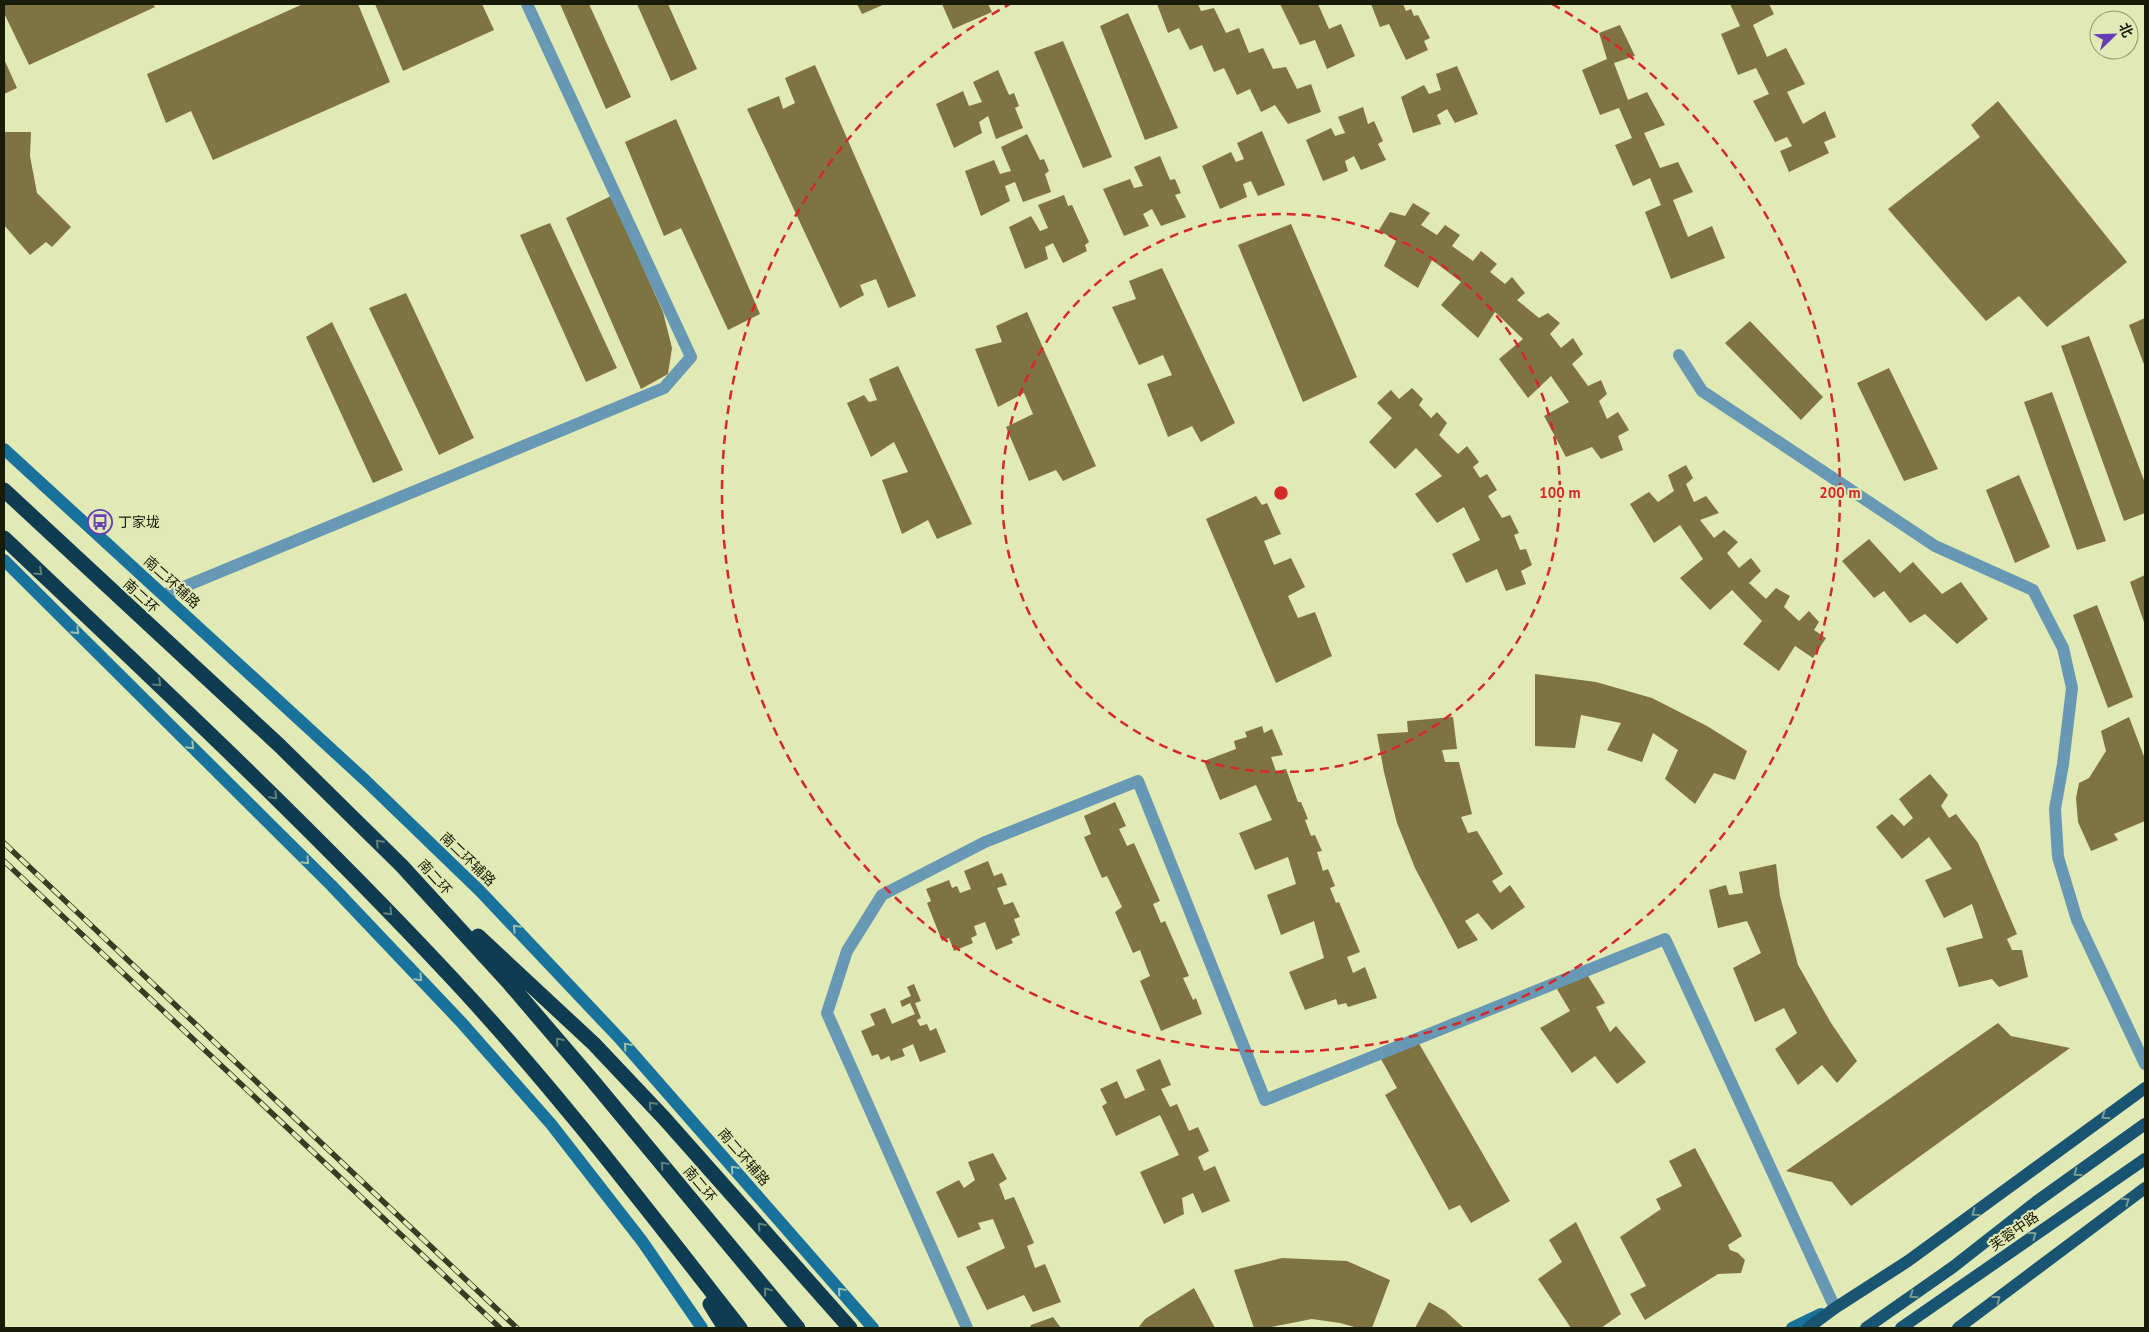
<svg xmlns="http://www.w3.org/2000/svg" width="2149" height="1332" font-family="'PT Sans','Noto Sans SC',sans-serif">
	<rect width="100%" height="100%" fill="#e1e9b4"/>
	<path fill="#807342" d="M4,4H153L155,7L29,65L4,13Z
		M303,4H358L390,82L213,160L191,111L166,123L147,74Z
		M375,4H482L494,30L403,71Z
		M560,4H589L631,97L606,109Z
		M637,4H668L697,69L671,81Z
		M857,4H885L862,14Z
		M942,4H988L992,12L953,29Z
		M1157,4H1198L1201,11L1214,8L1226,33L1239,28L1249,53L1263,48L1273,69L1286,67L1297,89L1311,84L1321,112L1288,124L1275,105L1261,112L1250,89L1237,95L1224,68L1214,72L1202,45L1190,50L1179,28L1168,33Z
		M1280,4H1318L1329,29L1341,24L1355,56L1327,69L1315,40L1300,45Z
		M1371,4H1403L1406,11L1411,9L1414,16L1418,15L1430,38L1424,41L1428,50L1406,60L1389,24L1380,27Z
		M1730,4H1769L1774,14L1753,25L1767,57L1786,48L1805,84L1787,92L1803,124L1825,111L1836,137L1824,142L1829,153L1789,172L1780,151L1792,146L1787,137L1775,142L1753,101L1769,94L1756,68L1738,75L1721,34L1740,26Z
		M1128,13L1178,128L1145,140L1100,26Z
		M1620,25L1635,56L1614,63L1628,100L1647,92L1665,125L1644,133L1660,168L1678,162L1693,192L1673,200L1688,237L1712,226L1725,258L1671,279L1645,212L1661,205L1650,178L1633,186L1615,145L1632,138L1619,108L1600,115L1582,70L1607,59L1599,33Z
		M1063,41L1112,157L1083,168L1034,52Z
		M4,59L17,88L4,94Z
		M815,65L916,296L888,308L876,279L860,285L864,295L840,308L747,109L779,96L783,109L795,103L785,78Z
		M1457,66L1478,114L1455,123L1447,109L1437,115L1441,124L1413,133L1401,97L1424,85L1429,94L1441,90L1436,74Z
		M998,70L1009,95L1014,93L1019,106L1015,108L1023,128L996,139L988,116L979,122L982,133L954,148L936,104L963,91L969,106L982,102L973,82Z
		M1998,101L2127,262L2047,327L2019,296L1986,321L1888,209L1980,137L1971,125Z
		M1363,107L1368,124L1374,121L1383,141L1378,144L1386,160L1361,170L1354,156L1345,161L1348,171L1323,181L1306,140L1331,128L1335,136L1345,133L1338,117Z
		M676,119L760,314L728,330L681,228L664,236L625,142Z
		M1262,131L1285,185L1258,196L1251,181L1243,184L1247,197L1220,209L1202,166L1231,152L1236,162L1244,159L1237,143Z
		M4,132H31L30,156L37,193L71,227L52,247L46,242L30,255L4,225Z
		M1027,134L1040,160L1044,159L1049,171L1045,174L1051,192L1023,202L1015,182L1005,186L1010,201L981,216L965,171L994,160L1000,174L1011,171L1001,147Z
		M1160,156L1170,180L1175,179L1181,193L1175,195L1186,217L1161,226L1152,209L1143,214L1149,226L1124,236L1103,189L1130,179L1134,188L1143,186L1134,167Z
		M1064,195L1068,206L1072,205L1089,242L1085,245L1087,251L1063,263L1053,243L1045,247L1048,259L1025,269L1009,227L1031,216L1040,231L1048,228L1038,205Z
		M611,196L663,312L672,348L668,374L641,389L566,218Z
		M1413,203L1430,213L1421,225L1437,235L1445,225L1460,235L1452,246L1473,261L1481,251L1497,264L1490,272L1505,284L1512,277L1525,293L1517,300L1539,318L1548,313L1560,323L1550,334L1561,348L1573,338L1583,354L1572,364L1588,386L1601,380L1607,394L1599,401L1607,419L1618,412L1629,430L1618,436L1623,450L1601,459L1592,447L1566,457L1544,416L1569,402L1551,376L1528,398L1499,359L1523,339L1495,312L1478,338L1441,305L1461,282L1432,260L1418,288L1384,266L1396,241L1379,230L1390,212L1405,216Z
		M550,223L617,368L586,382L520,235Z
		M1291,224L1357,377L1303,402L1238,245Z
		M1162,268L1235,423L1201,442L1192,426L1168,437L1147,384L1172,375L1163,355L1139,365L1112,307L1136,299L1129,281Z
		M406,293L474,438L439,455L369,308Z
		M1027,312L1096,466L1063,481L1056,470L1029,481L1006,427L1033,414L1024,393L998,407L975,349L1002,342L996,326Z
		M2145,318V367L2129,325Z
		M1750,321L1823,397L1801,420L1725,343Z
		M332,322L403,470L373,483L306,337Z
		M2089,336L2145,483V513L2124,521L2061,346Z
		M898,366L972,524L937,539L928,520L902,534L882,480L908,472L894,442L871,457L847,403L864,395L869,402L877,400L869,379Z
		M1889,368L1938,469L1904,481L1857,383Z
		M1412,388L1423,399L1419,405L1431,418L1437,412L1447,423L1439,435L1458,454L1467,446L1479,462L1473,467L1480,478L1487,474L1497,490L1488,496L1502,518L1510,515L1519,533L1514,535L1520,550L1526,549L1532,565L1521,571L1526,584L1506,591L1497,569L1466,583L1452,554L1480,540L1464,507L1437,523L1415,494L1442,476L1416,448L1395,469L1369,442L1392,418L1377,403L1391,390L1399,399Z
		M2052,392L2106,541L2077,550L2024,402Z
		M1686,465L1693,478L1686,484L1694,502L1706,496L1719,513L1700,520L1714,538L1724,530L1738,542L1727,553L1739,568L1751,558L1761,571L1749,583L1766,599L1776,588L1790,596L1784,607L1799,621L1809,611L1819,622L1814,630L1826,638L1813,658L1795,646L1779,671L1743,644L1762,621L1732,590L1710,610L1680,578L1703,559L1680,525L1654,543L1630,504L1649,492L1658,502L1674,491L1668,475Z
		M2019,475L2050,547L2015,563L1986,490Z
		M1256,496L1262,505L1267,503L1281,534L1264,541L1274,565L1291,558L1305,587L1288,596L1298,618L1315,612L1332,656L1276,683L1206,519Z
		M1869,539L1900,573L1913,562L1942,594L1961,582L1988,619L1957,644L1925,614L1910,623L1884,591L1874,598L1842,561Z
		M2145,575V625L2130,582Z
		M2097,605L2133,697L2108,708L2073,615Z
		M1535,674L1596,682L1652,698L1707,726L1747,751L1735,780L1714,773L1695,804L1665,779L1678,750L1653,733L1642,762L1607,750L1621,723L1581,715L1575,748L1535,746Z
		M1453,717L1457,749L1442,750L1445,762H1459L1472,814L1461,817L1468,833L1477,831L1503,874L1492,881L1500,893L1510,885L1525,907L1492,930L1478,913L1465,921L1478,940L1458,949L1415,868L1397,823L1384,772L1377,734L1408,732L1407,721Z
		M2129,717L2145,759V821L2114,834L2118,840L2091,851L2078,822L2076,798L2079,783L2089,778L2106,751L2101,731Z
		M1262,726L1264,733L1272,729L1283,755L1271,757L1276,771L1286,769L1298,802H1301L1308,819L1305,820L1311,836L1315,835L1322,851L1317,852L1323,871L1328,869L1335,886L1330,888L1336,903L1339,902L1360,952L1347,957L1353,973L1365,967L1377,998L1348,1007L1346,1003L1338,1005L1336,999L1305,1010L1289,972L1324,958L1314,921L1281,935L1267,895L1296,884L1288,857L1255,870L1239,833L1272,820L1256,785L1220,800L1204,761L1236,749L1234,741L1247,737L1245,732Z
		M1930,774L1948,795L1941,806L1949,818L1956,814L1978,843L2017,934L2007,939L2012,950H2022L2028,977L1999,987L1992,979L1959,987L1946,948L1983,938L1972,904L1944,918L1925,880L1952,869L1929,837L1902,859L1876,827L1892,814L1904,826L1913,818L1899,799Z
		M1115,802L1126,826L1119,829L1127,846L1134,843L1160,901L1153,904L1161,923L1165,921L1189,976L1183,978L1193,1000L1196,998L1202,1014L1161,1031L1140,981L1150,976L1140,950L1133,953L1115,912L1122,907L1107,876L1102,878L1084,837L1091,834L1084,816Z
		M988,861L994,876L1002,873L1007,885L997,888L1004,905L1013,902L1020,917L1014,919L1020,935L1011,939L1013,943L996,950L985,922L974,926L977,935L971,938L973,943L954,951L949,938L942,941L927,903L931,901L926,889L949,880L952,888L957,886L960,893L971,889L964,871Z
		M1776,864L1780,896L1798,965L1831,1023L1857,1061L1837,1083L1822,1065L1798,1085L1775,1049L1797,1033L1784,1008L1755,1022L1733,968L1761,953L1747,921L1718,928L1709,890L1726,885L1729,895L1743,893L1739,872Z
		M1586,973L1605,1003L1596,1007L1610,1032L1616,1026L1646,1062L1617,1084L1595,1056L1572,1073L1540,1028L1570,1011L1557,989Z
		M914,984L921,1001L915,1003L921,1018L917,1020L920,1026L927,1024L930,1031L936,1028L946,1052L920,1062L913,1044L902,1049L905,1056L891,1061L889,1056L881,1060L878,1054L872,1056L861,1031L875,1025L870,1014L885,1008L892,1024L915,1014L910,1003L902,1007L900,1001L911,996L907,987Z
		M1998,1023L2011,1036L2070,1048L1851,1206L1832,1182L1786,1171Z
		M1417,1040L1510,1201L1471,1223L1460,1205L1449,1210L1385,1095L1397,1088L1381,1059Z
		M1160,1059L1171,1085L1161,1089L1170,1107L1177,1104L1189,1131L1198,1127L1209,1151L1198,1157L1204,1171L1215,1166L1230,1201L1202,1213L1193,1193L1182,1198L1184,1214L1164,1224L1140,1172L1179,1155L1160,1115L1116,1136L1102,1106L1107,1103L1100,1089L1117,1081L1125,1099L1145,1090L1136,1070Z
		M1695,1148L1742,1236L1728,1245L1730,1250L1738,1253L1745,1260L1741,1273L1718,1274L1645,1320L1630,1294L1646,1286L1620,1237L1661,1209L1656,1199L1682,1186L1669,1161Z
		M993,1153L1007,1179L999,1184L1005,1200L1014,1197L1034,1243L1027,1246L1035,1268L1045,1264L1061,1302L1033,1312L1024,1295L987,1310L966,1267L1005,1248L993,1219L978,1223L981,1229L958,1238L936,1192L959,1180L964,1188L975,1180L968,1162Z
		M1576,1222L1621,1314L1601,1328H1571L1538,1279L1562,1262L1549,1240Z
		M1282,1258L1347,1261L1390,1280L1372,1328H1358L1340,1323L1312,1319L1271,1327L1254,1328L1234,1270Z
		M1194,1288L1215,1328H1138L1145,1319Z
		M1429,1302L1445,1311L1464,1328H1415Z
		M1053,1317L1061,1328H1030L1031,1325Z"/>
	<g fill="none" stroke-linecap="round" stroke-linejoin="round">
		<path stroke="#6798b4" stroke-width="12" d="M1679,355L1702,391L1935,546L2033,590L2063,648L2072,688L2063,764L2055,809L2058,857L2077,920L2145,1064
			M164,595L664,388L691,357L527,4
			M967,1328L827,1013L847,951L882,895L985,842L1138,781L1265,1100L1665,939L1835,1308"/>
		<path stroke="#18729b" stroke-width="12" d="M4,449L365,780L480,891L621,1040L873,1328
			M4,560L331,885L462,1023L551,1124L642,1241L702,1328
			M1792,1328L1821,1314"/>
		<path stroke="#195472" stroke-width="12" d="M1808,1328L1835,1308L1908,1261L2145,1088
			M1866,1328L1953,1267L2036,1202L2145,1124
			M1901,1328L2145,1159
			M1958,1328L2145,1188"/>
		<path stroke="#103c52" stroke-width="15" d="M4,490L280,746L402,866L509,983L592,1080L798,1328
			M4,538C155,681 307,823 450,976C554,1087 646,1208 740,1328
			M478,936L594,1044L664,1118L850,1328
			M710,1304L725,1328"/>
		<defs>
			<path id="rail" d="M4,843L517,1328
				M4,861L500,1328"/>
		</defs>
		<use href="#rail" stroke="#383c23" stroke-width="5.5"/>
		<use href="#rail" stroke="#e1e9b4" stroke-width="4" stroke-dasharray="11" stroke-linecap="butt"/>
	</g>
	<defs><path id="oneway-chevron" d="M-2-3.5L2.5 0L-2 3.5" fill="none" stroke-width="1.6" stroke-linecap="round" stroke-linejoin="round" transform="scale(1.25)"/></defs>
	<g stroke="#648179">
		<use href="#oneway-chevron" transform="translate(39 572) rotate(43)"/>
		<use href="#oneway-chevron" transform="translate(158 683) rotate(43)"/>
		<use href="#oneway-chevron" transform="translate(274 796) rotate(45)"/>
		<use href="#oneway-chevron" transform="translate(379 843) rotate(-135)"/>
		<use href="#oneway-chevron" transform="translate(389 912) rotate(46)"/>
		<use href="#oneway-chevron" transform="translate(559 1041) rotate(-131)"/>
		<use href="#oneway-chevron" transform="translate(652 1105) rotate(-133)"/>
		<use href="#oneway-chevron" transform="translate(664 1165) rotate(-130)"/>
		<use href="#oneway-chevron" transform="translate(761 1226) rotate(-132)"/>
		<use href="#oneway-chevron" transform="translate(767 1291) rotate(-129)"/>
	</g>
	<g stroke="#9bbfab">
		<use href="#oneway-chevron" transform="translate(76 631) rotate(45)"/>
		<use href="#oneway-chevron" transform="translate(191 746) rotate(45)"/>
		<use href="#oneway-chevron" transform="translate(306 861) rotate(45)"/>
		<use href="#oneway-chevron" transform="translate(516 928) rotate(-134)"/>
		<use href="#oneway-chevron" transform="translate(419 978) rotate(46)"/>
		<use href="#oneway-chevron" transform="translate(627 1046) rotate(-131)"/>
		<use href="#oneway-chevron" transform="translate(734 1169) rotate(-131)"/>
		<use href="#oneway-chevron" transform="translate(841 1291) rotate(-131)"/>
	</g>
	<g stroke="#7d9e93">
		<use href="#oneway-chevron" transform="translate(2105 1116) rotate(145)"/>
		<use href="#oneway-chevron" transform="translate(2077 1173) rotate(144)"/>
		<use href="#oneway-chevron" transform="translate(2126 1201) rotate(-35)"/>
		<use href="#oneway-chevron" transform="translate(1975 1213) rotate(144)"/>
		<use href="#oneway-chevron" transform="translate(2033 1235) rotate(-35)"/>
		<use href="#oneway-chevron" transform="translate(1913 1295) rotate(145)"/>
		<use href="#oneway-chevron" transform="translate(1997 1299) rotate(-38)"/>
	</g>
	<g fill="none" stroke="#d62828" stroke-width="2.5" stroke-dasharray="9 6">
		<circle cx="1281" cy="493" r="279"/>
		<path d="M1552 4A559 559 0 1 1 1010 4"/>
	</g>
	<defs>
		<symbol id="bus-ring" viewBox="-11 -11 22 22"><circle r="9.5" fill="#e1e9b4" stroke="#683eb6" stroke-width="1.5"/><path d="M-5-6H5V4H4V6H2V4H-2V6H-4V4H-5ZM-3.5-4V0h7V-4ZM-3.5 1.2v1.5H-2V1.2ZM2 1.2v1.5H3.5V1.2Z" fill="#683eb6"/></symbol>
	</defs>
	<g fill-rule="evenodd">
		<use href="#bus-ring" x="86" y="508" width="28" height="28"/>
	</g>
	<g text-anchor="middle" stroke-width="4" stroke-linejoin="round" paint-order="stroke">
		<g font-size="14" fill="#181b07" stroke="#e1e9b4" text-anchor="start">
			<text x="118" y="527">丁家垅</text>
		</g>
		<g font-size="14" fill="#181b07" stroke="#e1e9b4">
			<text transform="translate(172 582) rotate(42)" y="5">南二环辅路</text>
			<text transform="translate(141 596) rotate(43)" y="5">南二环</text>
			<text transform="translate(468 859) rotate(44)" y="5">南二环辅路</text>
			<text transform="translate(435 877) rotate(48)" y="5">南二环</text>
			<text transform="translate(744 1157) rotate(49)" y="5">南二环辅路</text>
			<text transform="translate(700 1184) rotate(50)" y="5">南二环</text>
			<text transform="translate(2014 1231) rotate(-35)" y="5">芙蓉中路</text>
		</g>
	</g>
	<circle cx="1281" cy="493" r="8" fill="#d62828" stroke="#e1e9b4" stroke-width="2.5"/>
	<g font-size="15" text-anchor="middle" font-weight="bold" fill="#d62828" stroke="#e1e9b4" stroke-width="4" stroke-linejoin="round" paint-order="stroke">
		<text x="1560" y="498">100 m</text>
		<text x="1840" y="498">200 m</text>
	</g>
	<rect width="2149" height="1332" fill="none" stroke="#181b07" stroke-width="10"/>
	<g transform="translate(2114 35) rotate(67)"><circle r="24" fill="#e1e9b4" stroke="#91976f"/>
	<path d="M0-4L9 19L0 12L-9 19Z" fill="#683eb6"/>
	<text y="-8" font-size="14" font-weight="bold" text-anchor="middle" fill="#181b07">北</text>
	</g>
</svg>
